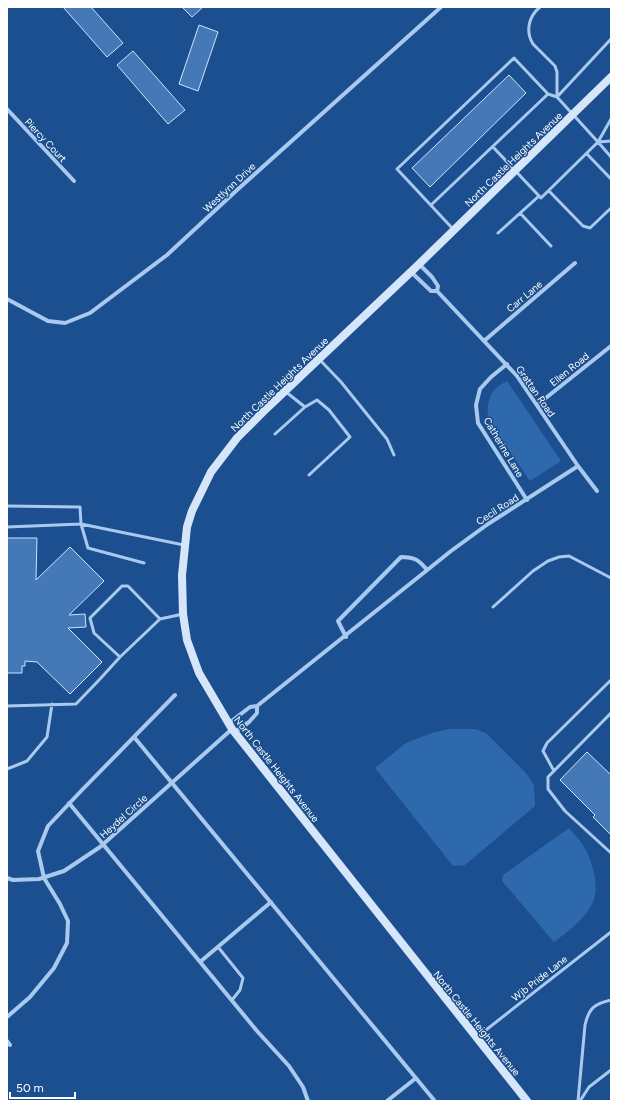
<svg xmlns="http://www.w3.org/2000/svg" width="618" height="1108" font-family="Figtree,sans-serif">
	<rect width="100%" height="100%" fill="#1b4f8f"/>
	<path fill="#2e69ad" d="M507,381L561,461L530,481L488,420C487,400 489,390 507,381Z
		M450,729H475L486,733L526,773L534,785L535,806L465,865L453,866L375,768L406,743L432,733Z
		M569,828C574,834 579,839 583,845C592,859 600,886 593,902C585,919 569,931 554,942L502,881L503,875Z"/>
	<path fill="#4478b7" stroke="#cfe3fa" d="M63,7H91L123,43L107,57Z
		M182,7H203L192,17Z
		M199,25L218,32L198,91L179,84Z
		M133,51L185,110L168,124L117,65Z
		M509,75L526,93L430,187L412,168Z
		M7,538H37L36,580L70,547L104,581L69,615L85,614L86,627L68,628L102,662L70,694L37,662L25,661V666H22V673H7Z
		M587,752L611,775V835L593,817L595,815L560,780Z"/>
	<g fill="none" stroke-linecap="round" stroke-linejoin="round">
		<path stroke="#a9c9ee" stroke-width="3" d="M540,7C529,16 525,31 533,44L555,66L557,72V97L548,94
			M611,39L557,97L598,142L611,157
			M598,142L611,141
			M493,147L541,198L598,142L611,119
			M587,154L611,179
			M549,191L583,226L590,228L611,208
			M431,205L548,94L514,58L397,169L453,229
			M520,213L551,246
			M498,233L539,196
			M320,360L341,382L387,439L394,455
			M286,392L305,407L317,400L329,410L350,437L309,475
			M275,434L305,407
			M7,506L80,507L81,524L88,548L144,563
			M7,527L81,524L184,545
			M493,607L533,571L548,561L559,557L569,556L611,578
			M160,619L120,657L94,633L90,618L122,586H128L160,619L183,614
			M7,706L76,704L100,679L120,657
			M611,713L548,777V789L565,811L611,853
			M7,769L27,761L47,737L52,704
			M554,771L543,751L547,743L611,680
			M218,947L243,978L240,990L232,1000
			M477,1037L611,932
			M578,1101L585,1025C589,1008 594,1004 611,1000
			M580,1101L589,1087L611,1070"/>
		<path stroke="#a9c9ee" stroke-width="4" d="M7,109L74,181
			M419,264L432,277L438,286L437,291
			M411,272L431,291H437
			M437,291L517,376L578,466L597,491
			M7,299L48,321L65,323L90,313L167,255L237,190L441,7
			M484,341L575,263
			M507,364L491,377L480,389L476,405L478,423L527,500
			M537,405L611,346
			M346,637L338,621L401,557C415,557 419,560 427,570
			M257,706L451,551L488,524L578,466
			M229,723L250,707L257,706
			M235,732L249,722L257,713V706
			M134,737L434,1100
			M69,803L257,1031L289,1066L303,1087L308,1101
			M7,878L13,880L39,879L64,871L100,847L232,729
			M200,962L271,902
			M7,1017L30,997L54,968L67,943L68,921L60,904L44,878L38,851L48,826L81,791L175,695
			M7,1041L10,1045
			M387,1101L416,1078"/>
		<path stroke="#d6e6fa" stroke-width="8" d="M527,1101L232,729L199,673L187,640L183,614L182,575L187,527L192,511L211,472L237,438L266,409L415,268L611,77"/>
	</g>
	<g text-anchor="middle" stroke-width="3" stroke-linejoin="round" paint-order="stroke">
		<g font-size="10" fill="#fff" stroke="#1b4f8f">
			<text transform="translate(46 140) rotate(47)" y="4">Piercy Court</text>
			<text transform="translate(513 159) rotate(-44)" y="4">North Castle Heights Avenue</text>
			<text transform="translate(229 187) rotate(-43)" y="4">Westlynn Drive</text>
			<text transform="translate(524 296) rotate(-40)" y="4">Carr Lane</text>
			<text transform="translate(569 369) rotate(-39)" y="4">Ellen Road</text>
			<text transform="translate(279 384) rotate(-44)" y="4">North Castle Heights Avenue</text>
			<text transform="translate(536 391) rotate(55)" y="4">Grattan Road</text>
			<text transform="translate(504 447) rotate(59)" y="4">Catherine Lane</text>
			<text transform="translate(497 509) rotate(-33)" y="4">Cecil Road</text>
			<text transform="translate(277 769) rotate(52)" y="4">North Castle Heights Avenue</text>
			<text transform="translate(123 816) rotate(-42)" y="4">Heydel Circle</text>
			<text transform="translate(539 978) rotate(-38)" y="4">Wjb Pride Lane</text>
			<text transform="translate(477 1023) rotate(51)" y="4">North Castle Heights Avenue</text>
		</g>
	</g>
	<rect width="618" height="1108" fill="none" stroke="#ffffff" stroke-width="16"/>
	<path d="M10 1092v6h65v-6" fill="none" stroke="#ffffff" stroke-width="2"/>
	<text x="16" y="1092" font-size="12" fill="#ffffff" stroke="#1b4f8f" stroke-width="3" paint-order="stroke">50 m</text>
</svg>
